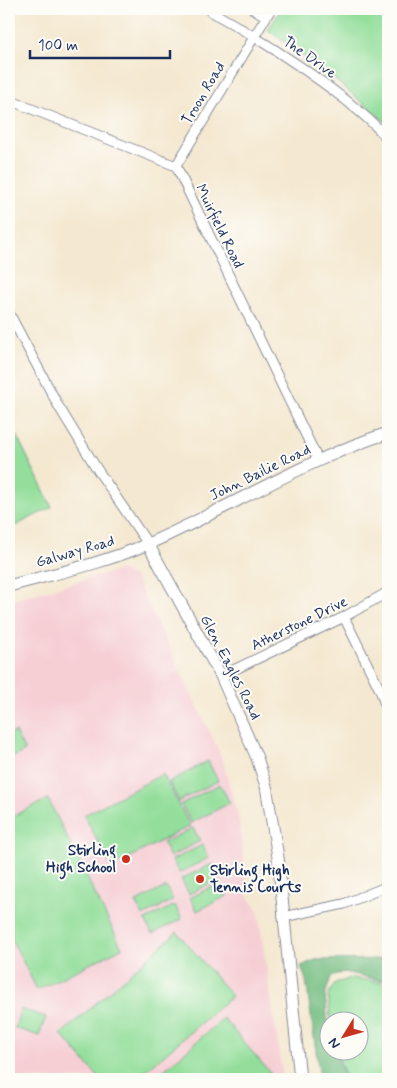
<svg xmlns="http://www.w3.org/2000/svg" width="397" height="1088" font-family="Mynerve,sans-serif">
	<rect width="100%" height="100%" fill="#fdfcf7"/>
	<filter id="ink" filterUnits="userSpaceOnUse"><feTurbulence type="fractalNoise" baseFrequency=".02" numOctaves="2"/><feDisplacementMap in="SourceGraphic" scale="10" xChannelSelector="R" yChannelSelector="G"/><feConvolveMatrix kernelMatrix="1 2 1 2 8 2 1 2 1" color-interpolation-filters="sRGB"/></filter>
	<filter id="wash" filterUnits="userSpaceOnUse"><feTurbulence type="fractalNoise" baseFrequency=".0096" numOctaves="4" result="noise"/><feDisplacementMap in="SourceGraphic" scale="20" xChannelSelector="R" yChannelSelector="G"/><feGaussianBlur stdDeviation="1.12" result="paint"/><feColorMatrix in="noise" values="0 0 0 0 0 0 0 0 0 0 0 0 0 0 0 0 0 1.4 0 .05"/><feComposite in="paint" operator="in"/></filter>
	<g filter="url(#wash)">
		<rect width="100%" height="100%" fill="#f4e8d0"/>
		<path fill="#f6cfd5" d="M120,570L135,577L222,758L239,821L248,897L258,911L283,1079H9V601Z"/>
		<path fill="#92de9a" stroke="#56867c" d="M281,9H385L388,15V124L334,79L268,30Z
			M9,420L52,507L9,529Z
			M15,732L25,751L9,759V735Z
			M208,761L218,781L179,801L169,782Z
			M163,774L190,826L111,867L84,815Z
			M220,784L230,803L191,823L181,804Z
			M48,799L122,948L37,990L9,934V818Z
			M193,828L200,841L170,857L163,843Z
			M202,845L209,858L179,873L172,860Z
			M212,864L219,879L189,894L181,879Z
			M220,882L227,896L197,911L190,898Z
			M166,887L173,900L143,916L136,902Z
			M175,905L182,919L152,934L145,920Z
			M177,932L232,996L136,1079H100L61,1034Z
			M352,978L380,982L388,986V1079H347L336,1051L360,1050V1020H330L328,994L335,983Z
			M21,1009L46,1017L39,1036L15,1028Z
			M223,1018L273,1076L269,1079H154Z"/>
		<path fill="#75bd82" stroke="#487670" d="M388,959V982L344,972L331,977L325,995L330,1050L334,1051L346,1079H320L306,980L301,966L315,960Z"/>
	</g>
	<g filter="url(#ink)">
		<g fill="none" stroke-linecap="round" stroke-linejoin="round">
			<defs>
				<path id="minor" d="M207,9C255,36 303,66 347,101C361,113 377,125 388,140
					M253,9L266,16
					M9,100L176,166L318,460
					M176,166L271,9
					M9,313L59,407L97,469L148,544
					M344,617L380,690L388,713
					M221,676L344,617L388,592
					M283,917L344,904L388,886"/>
				<path id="tertiary" d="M148,544L221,676L257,758L266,786L278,857L300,1079
					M9,586C56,573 105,563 150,543C231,507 305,460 388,433"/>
			</defs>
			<use href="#minor" stroke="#888c97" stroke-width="11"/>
			<use href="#tertiary" stroke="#888c97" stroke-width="13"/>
			<use href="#minor" stroke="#fff" stroke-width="9"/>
			<use href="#tertiary" stroke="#fff" stroke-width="11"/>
		</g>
	</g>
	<g fill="#c8321e" stroke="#fdfcf7" stroke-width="2">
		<circle cx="126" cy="859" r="5"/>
		<circle cx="200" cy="879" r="5"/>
	</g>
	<g text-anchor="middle" stroke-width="4" stroke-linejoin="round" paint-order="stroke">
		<g font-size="15" fill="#1b2f5e" stroke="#fdfcf7">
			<text transform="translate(310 57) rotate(35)" y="5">The Drive</text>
			<text transform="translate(203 93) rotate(-59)" y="5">Troon Road</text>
			<text transform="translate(220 226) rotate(64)" y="5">Muirfield Road</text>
			<text transform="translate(260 472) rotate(-26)" y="5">John Bailie Road</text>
			<text transform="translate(75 551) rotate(-16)" y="5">Galway Road</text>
			<text transform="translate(299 623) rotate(-26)" y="5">Atherstone Drive</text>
			<text transform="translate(231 667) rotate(63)" y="5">Glen Eagles Road</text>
		</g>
		<g font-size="15" font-weight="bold" fill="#1b2f5e" stroke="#fdfcf7" text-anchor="end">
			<text x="116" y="855">Stirling<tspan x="116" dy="17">High School</tspan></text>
			<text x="210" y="875" text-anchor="start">Stirling High<tspan x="210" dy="17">Tennis Courts</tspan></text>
		</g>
	</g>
	<rect width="397" height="1088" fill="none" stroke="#fdfcf7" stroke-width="30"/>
	<g transform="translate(344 1036) rotate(233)"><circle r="24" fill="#fdfcf7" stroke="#a3aaba"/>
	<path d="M0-4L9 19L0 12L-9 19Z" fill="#c8321e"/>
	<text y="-8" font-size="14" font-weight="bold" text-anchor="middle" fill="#1b2f5e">N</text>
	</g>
	<path d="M30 50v8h140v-8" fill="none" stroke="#1b2f5e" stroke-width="2.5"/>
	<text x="38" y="50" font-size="15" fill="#1b2f5e" stroke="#fdfcf7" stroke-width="4" paint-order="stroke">100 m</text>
</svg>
